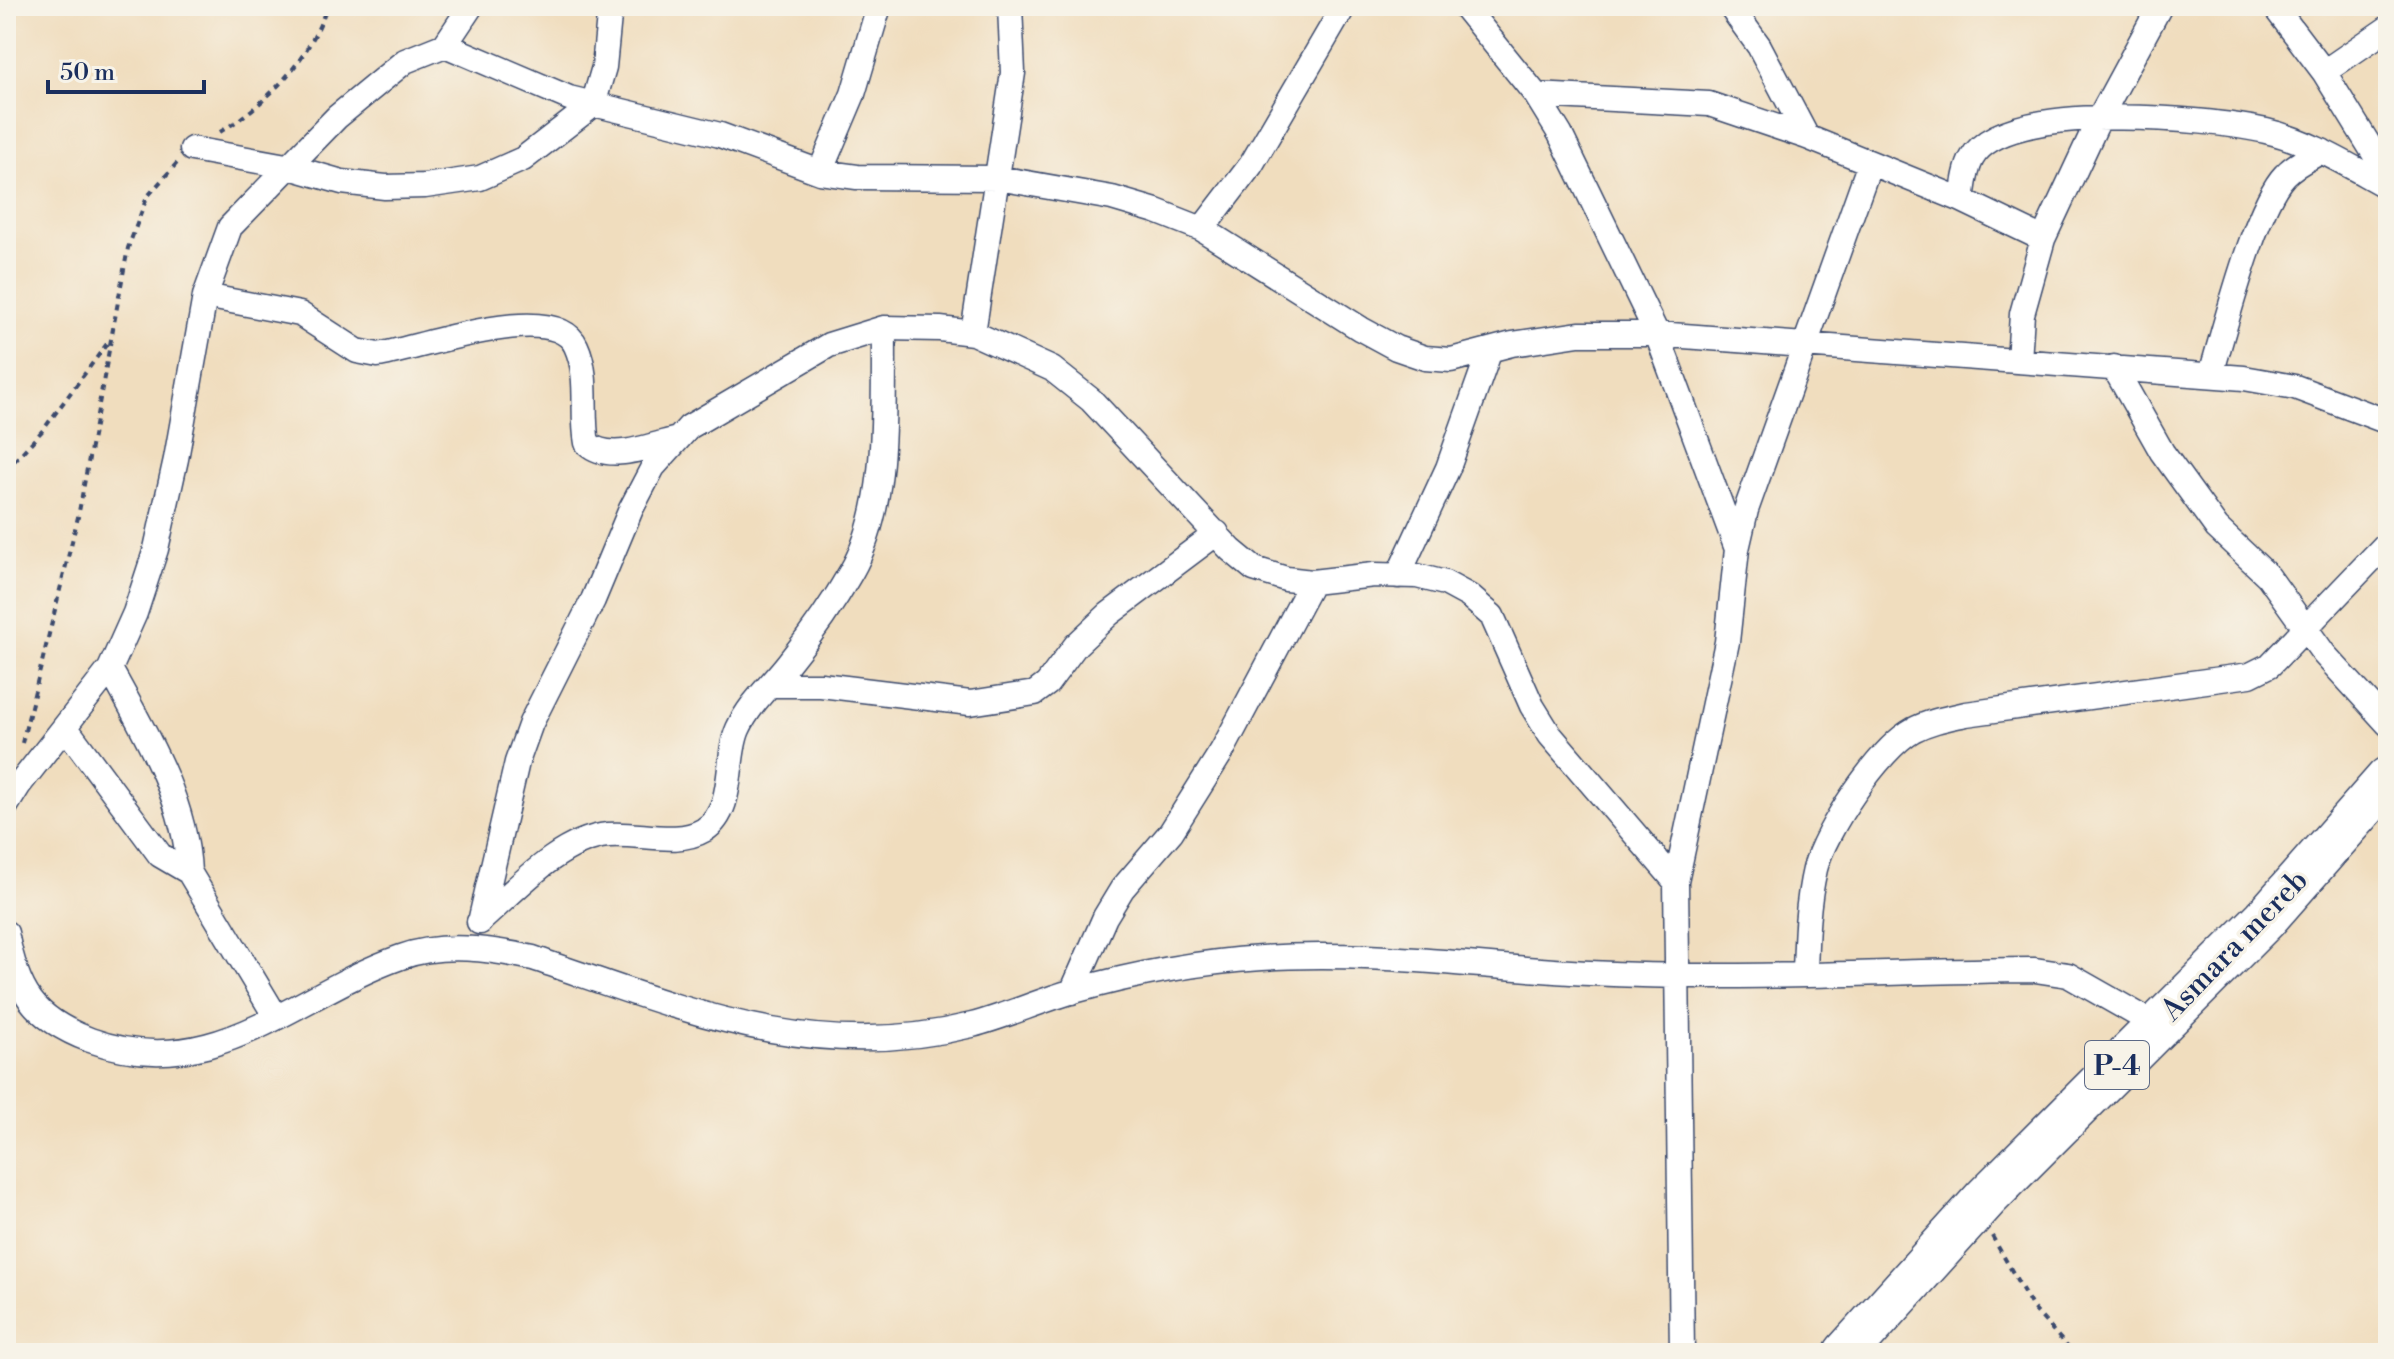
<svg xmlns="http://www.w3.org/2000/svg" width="2394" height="1359" font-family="'Libre Bodoni',serif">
	<rect width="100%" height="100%" fill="#f7f3e8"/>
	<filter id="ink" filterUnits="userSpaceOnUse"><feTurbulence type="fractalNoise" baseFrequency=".0125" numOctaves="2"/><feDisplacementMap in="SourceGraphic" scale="16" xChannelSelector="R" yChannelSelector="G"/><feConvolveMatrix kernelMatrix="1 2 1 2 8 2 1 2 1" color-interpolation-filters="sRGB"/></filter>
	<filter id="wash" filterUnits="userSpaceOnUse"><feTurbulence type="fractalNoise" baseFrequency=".006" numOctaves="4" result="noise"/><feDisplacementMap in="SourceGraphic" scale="32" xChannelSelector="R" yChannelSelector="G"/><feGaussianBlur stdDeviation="1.8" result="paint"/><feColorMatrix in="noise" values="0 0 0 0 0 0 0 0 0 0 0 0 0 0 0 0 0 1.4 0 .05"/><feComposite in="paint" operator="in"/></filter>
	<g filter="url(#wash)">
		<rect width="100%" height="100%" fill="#f0ddbe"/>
	</g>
	<g filter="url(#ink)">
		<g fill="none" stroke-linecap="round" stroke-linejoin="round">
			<defs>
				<path id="street" d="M1464,6L1536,95L1560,134L1657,334L1737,549
					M1730,6L1759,46L1807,137
					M2274,6L2324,72L2388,176
					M445,45L471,6
					M2324,72L2388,28
					M1536,95L1709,104L1807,137L1962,200L2043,239
					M192,149L286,166L342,182L385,187L425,186L480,178L523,159L593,105L604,67L610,6
					M820,172L853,94L879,6
					M1962,200C1964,187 1965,170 1972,158C2004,99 2209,118 2266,131C2310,141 2349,166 2388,187
					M1202,229L1251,165L1344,6
					M205,296L300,314L357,351L378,355C418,349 555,298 576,346C590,376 581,412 587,443C609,463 648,446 674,440
					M973,333L1013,73L1010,6
					M2019,361L2022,314L2043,239L2100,117L2160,6
					M2114,367L2162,452L2217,528L2268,576L2324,654L2388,724
					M2211,374C2225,328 2255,206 2285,175C2295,164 2310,158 2322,151
					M1398,576L1448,468L1490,350
					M110,669C144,731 186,800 189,872L276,1017
					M770,685H821L970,703L1035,693L1047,684L1076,645L1109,614L1217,533
					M66,728L160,855L189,872
					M6,806L19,785L110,669L135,613L156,549L176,459L205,296L230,227L337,117L405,61L445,45L569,98L720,135L820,172L857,177L998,178L1112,198L1156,211L1202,229L1361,329L1396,348L1425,358L1451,360L1512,344L1579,334H1657L2244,378L2295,387L2388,422
					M479,922C515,891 558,840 608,835C638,832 677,846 704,830C736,810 725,758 738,729C750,703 772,684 789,662C811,635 834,602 851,572C890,505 883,403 884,328
					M480,922L517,762L531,723L593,600L631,509L653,467L689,427L829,345L884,328L940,329L973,333L1052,369L1091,400L1231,550L1254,569L1286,579L1312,582L1374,575L1417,576L1445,583L1469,596L1492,616L1532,706L1550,735L1676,882
					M6,933C18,992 32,1018 90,1040C214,1085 293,995 401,957C442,942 491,949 533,958C681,1008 811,1065 972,1025C1006,1016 1039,1001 1074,991C1134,974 1200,962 1262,958C1372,950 1481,968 1590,973C1738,981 1887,971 2035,970L2068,975L2156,1025
					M1805,973C1806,938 1807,903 1815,869C1824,831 1879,749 1913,730C1930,721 1948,718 1966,714L2250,675L2270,665L2388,542
					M1072,992L1105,917L1122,889L1171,832L1222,751L1312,582
					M1682,1353L1676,882L1727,642L1737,549L1746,510L1870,163"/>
				<path id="highway" d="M1846,1353L1986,1198L2265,919L2388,779"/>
			</defs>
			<use href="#street" stroke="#3b496c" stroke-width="27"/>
			<use href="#highway" stroke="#3b496c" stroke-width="47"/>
			<path stroke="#3b496c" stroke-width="4" stroke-dasharray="6 6" stroke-linecap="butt" d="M220,132C268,103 310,59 327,6
				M6,470L43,430L109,341
				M22,743L78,517L128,248L147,197L177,163
				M1992,1236L2033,1308L2073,1353"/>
			<use href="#street" stroke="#fff" stroke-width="24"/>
			<use href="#highway" stroke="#fff" stroke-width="44"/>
		</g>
	</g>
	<g text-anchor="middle" stroke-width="7" stroke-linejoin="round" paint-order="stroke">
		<rect fill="#f7f3e8" stroke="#5d6a87" stroke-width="2" x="2085" y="1041" width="64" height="48" rx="6"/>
		<g font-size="28" font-weight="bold" fill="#1b2f5e">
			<text x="2117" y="1075">P-4</text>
		</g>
		<g font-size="30" fill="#1b2f5e" stroke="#f7f3e8">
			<text transform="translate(2234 945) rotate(-46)" y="10">Asmara mereb</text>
		</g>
	</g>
	<rect width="2394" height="1359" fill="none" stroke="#f7f3e8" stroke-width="32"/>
	<path d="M48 80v12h156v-12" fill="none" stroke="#1b2f5e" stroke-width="4"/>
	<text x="60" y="80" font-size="24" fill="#1b2f5e" stroke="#f7f3e8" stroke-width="6" paint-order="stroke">50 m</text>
</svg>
